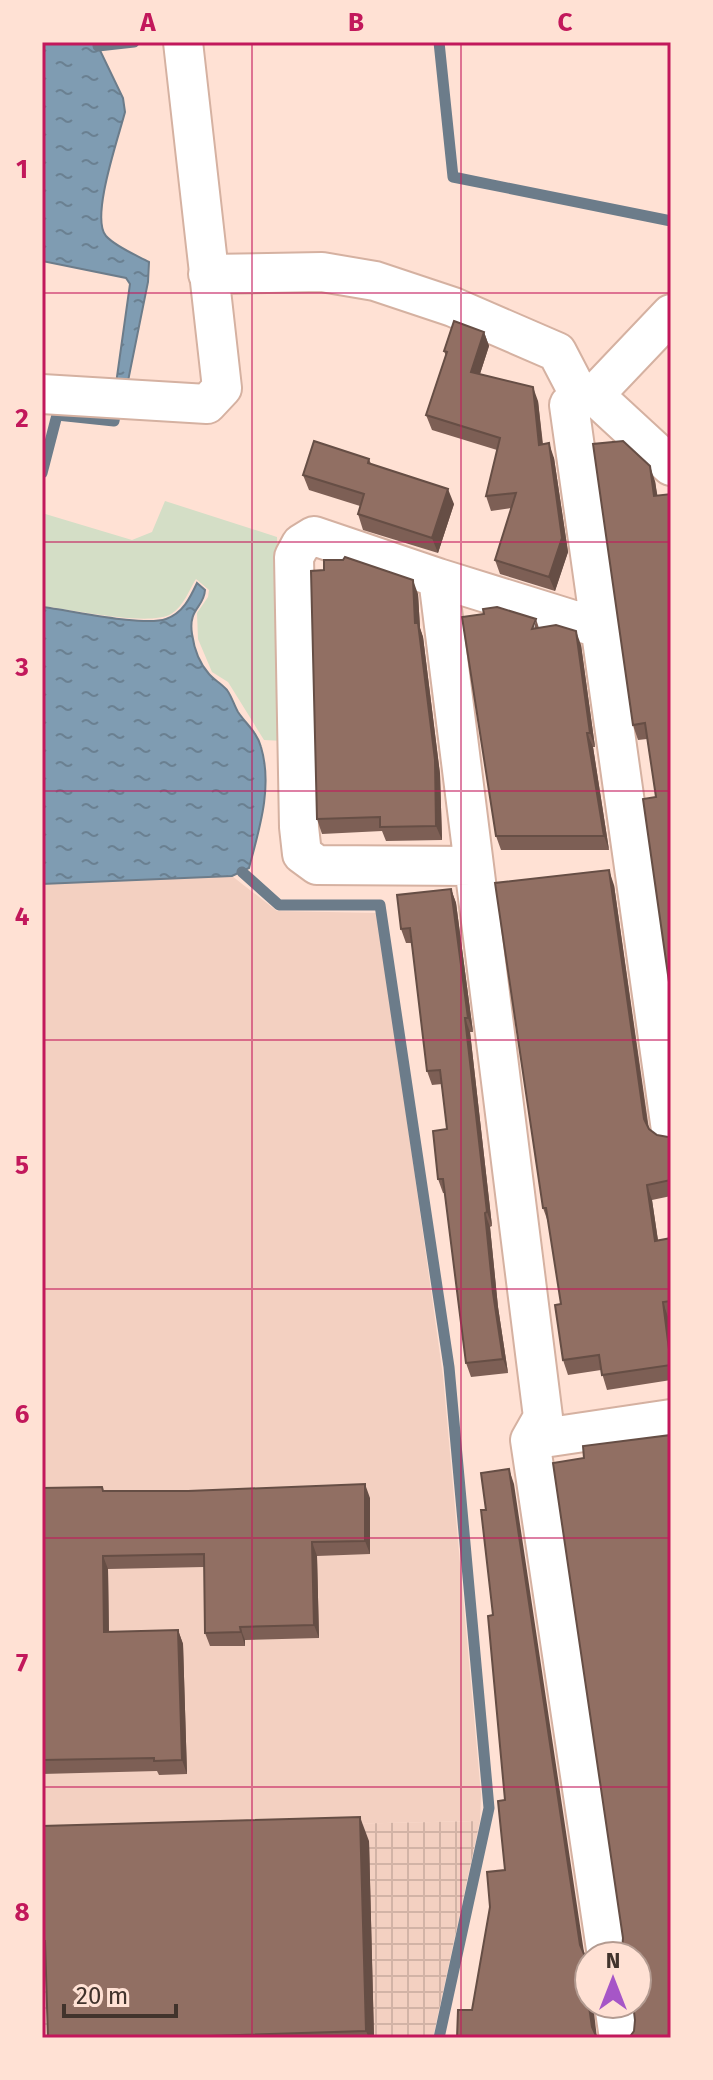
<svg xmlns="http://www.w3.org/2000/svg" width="713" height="2080" font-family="'Fira Sans',sans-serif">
	<defs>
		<pattern id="industrial-grid" width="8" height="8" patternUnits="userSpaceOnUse" patternTransform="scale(2)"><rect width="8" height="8" fill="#f3d0c1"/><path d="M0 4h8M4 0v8" fill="none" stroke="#d2b3a6"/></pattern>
		<pattern id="water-ripples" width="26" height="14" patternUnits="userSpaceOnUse" patternTransform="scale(2)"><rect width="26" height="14" fill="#7f9cb2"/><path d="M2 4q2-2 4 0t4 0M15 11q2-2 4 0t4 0" fill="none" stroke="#6a8091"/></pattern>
	</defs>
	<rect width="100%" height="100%" fill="#ffe1d4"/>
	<path fill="#f3d0c1" d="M232,876L277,911L378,913L443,1376L481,1794L480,1821L42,1830V884Z"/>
	<path fill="url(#industrial-grid)" d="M480,1821L433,2038H42V1830Z"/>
	<path fill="#d4dec6" d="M165,501L277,537L283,741L264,740L228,682L212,672L198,639L197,613L208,597L209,590L196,579C189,590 184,606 171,614C149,627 70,609 42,606V513L132,540L152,532Z"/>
	<path fill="url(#water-ripples)" stroke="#6c7c8a" stroke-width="2" d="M42,42H96L123,98L125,112C119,136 90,218 106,236C116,247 136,255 149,262L148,282L126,391H115L130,284L126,278L42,261Z
		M197,583L205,590C204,608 188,608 192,634C194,648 199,663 209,674C214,680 221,683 227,690C232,697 234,705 238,712C246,724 257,732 261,747C273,787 259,830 249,868L232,876L42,884V607C70,610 143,627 166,619C183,613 190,598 197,583Z"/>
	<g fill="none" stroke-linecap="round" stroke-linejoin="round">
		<path stroke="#6c7c8a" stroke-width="11" d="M439,42L453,177L671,221
			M98,46L134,42
			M42,473L57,415L114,421L116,410
			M242,872L279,905H380L449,1367L489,1808L439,2038"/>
		<defs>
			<path id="minor" d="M208,274L322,272L375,281L453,307L557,352L582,400
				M42,394L207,404L222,388L183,42
				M594,395L671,314
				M671,466L594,395L569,405L671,1130
				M438,578L314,536L301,544L294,557L299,827L302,854L317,865L474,866
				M599,628L438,578L543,1417L530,1440L607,1956
				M530,1440L671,1419
				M614,2004L619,2038"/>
		</defs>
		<use href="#minor" stroke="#d5b1a1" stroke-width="42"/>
		<use href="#minor" stroke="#fff" stroke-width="38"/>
	</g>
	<path fill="#7d5f55" d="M484,332L489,346L480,374L538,401L543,444L554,458L568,552L555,591L500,574L495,560L511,508L491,511L486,496L497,450L432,430L426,415L446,356L444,351Z
		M369,459L371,464L454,504L438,553L363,530L358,514L360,506L309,490L303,475Z
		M655,481L657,496L656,797L647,739L638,740L633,725Z
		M418,594L420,628L423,637L440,774L442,840L386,841L382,831L322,834L317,819Z
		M536,619L539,628L581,645L595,747H593L609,850H501L496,836Z
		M614,885L649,1129L657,1135L668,1137L671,1136V1196L652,1200L658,1240L671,1238V1317H668L671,1336V1380L607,1390L601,1370L568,1375L563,1360L561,1304L548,1222L543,1208Z
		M451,889L456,903L473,1032H470L492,1226L490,1227L498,1307L508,1373L471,1377L466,1363L445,1193H443L438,1179L447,1129L442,1084L432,1085L427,1071L412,943H406L401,929Z
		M42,1488L104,1491L370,1498V1554L317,1556L319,1638L245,1640V1646H210L205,1633L204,1567L108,1569L109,1632L178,1630L183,1644L187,1774L159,1775L157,1771L42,1774Z
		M42,1826L369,1841L374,2038H48L45,1965H42Z"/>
	<path fill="#664e45" d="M484,332L489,346L476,386L471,372Z
		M533,387L538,401L544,459L539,445Z
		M549,443L554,458L568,552L555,591L549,577Z
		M650,466L655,481L660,511L654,496Z
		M448,489L454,504L438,553L432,538Z
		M413,580L418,594L420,628L423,637L440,774L442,840L436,826L415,623Z
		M576,631L581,645L595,747L590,733Z
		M587,733L593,747L609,850L604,836Z
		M609,870L614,885L649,1134L644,1119Z
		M451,889L456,903L473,1032L468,1018Z
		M465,1018L470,1032L492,1226L487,1212Z
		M647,1185L652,1200L660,1255L655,1241Z
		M485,1213L490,1227L498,1307L508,1373L503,1359L493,1293Z
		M663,1302L668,1317L671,1336V1358Z
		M509,1469L514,1484L585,1959L580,1945Z
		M365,1484L370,1498V1554L365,1541Z
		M312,1542L317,1556L319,1638L314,1625Z
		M103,1556L108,1569L109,1646L104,1632Z
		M240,1627L245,1640V1646L241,1632Z
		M178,1630L183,1644L187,1774L182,1760Z
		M360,1817L369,1841L374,2038H369L366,2031Z
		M589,1981V2004H593L597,2038L592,2027L587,1993Z"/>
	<path fill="#916f63" stroke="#664e45" stroke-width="2" d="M454,321L484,332L471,372L533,387L539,445L549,443L562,538L549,577L495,560L516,493L486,496L500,438L426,415L447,352L444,351Z
		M314,441L369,459L368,463L448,489L432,538L358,514L364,494L303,475Z
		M623,441L650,466L654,496L671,494V996L643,799L656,797L645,723L633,725L593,444Z
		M345,557L413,580L415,623H418L435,760L436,826L380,827V817L317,819L311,571L324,570V560H343Z
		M497,607L536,619L532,629L556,625L576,631L590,733H587L604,836H496L462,617L484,614L483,609Z
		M609,870L644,1119L649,1129L657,1135L668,1137L671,1136V1180L647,1185L655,1241L671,1238V1286L670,1287L671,1301L663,1302L671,1365L602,1375L599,1355L563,1360L555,1305L561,1304L546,1208H543L495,883Z
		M451,889L468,1018H465L487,1212L485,1213L493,1293L503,1359L466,1363L443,1179H438L433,1131L447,1129L440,1070L427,1071L410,928L401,929L397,895Z
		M671,1435V2038H629L634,2031L635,2020L633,2004H637V1956H617L622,1950L623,1938L553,1463L584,1458L583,1446Z
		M509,1469L580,1945L584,1954L589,1958V1981L587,1993L592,2027L596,2036L598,2038H457L458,2010H472L490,1907L487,1872L505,1870L498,1801L505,1800L488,1616L493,1615L481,1510H486L481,1473Z
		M365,1484V1541L312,1542L314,1625L240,1627L241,1632L205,1633L204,1554L103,1556L104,1632L178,1630L182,1760L154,1761V1758L42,1760V1488L102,1487L103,1491H188Z
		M360,1817L366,2031L142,2038H48L45,1941H42V1826Z"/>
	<path fill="none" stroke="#c2185b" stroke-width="2" stroke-opacity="0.55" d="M252,42V2038M461,42V2038M42,293H671M42,542H671M42,791H671M42,1040H671M42,1289H671M42,1538H671M42,1787H671"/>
	<rect width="713" height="2080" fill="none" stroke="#ffe1d4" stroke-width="88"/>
	<g transform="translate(613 1980)"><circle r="38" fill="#ffe1d4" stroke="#b39b91" stroke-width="2"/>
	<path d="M0-6L14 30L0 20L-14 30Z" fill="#a656c7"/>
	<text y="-12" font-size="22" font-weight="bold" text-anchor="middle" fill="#41332c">N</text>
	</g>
	<path d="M64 2004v12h112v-12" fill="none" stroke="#41332c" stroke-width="4"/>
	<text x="76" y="2004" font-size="24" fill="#41332c" stroke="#ffe1d4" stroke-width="6" paint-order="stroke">20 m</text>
	<rect x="44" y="44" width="625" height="1992" fill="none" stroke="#c2185b" stroke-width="3"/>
	<g font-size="26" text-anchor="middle" font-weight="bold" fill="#c2185b">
		<text x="148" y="31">A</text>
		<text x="356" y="31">B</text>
		<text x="565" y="31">C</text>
		<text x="22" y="178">1</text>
		<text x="22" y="427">2</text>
		<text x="22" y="676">3</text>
		<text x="22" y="925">4</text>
		<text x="22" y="1174">5</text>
		<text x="22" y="1423">6</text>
		<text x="22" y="1672">7</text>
		<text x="22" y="1921">8</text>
	</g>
</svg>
